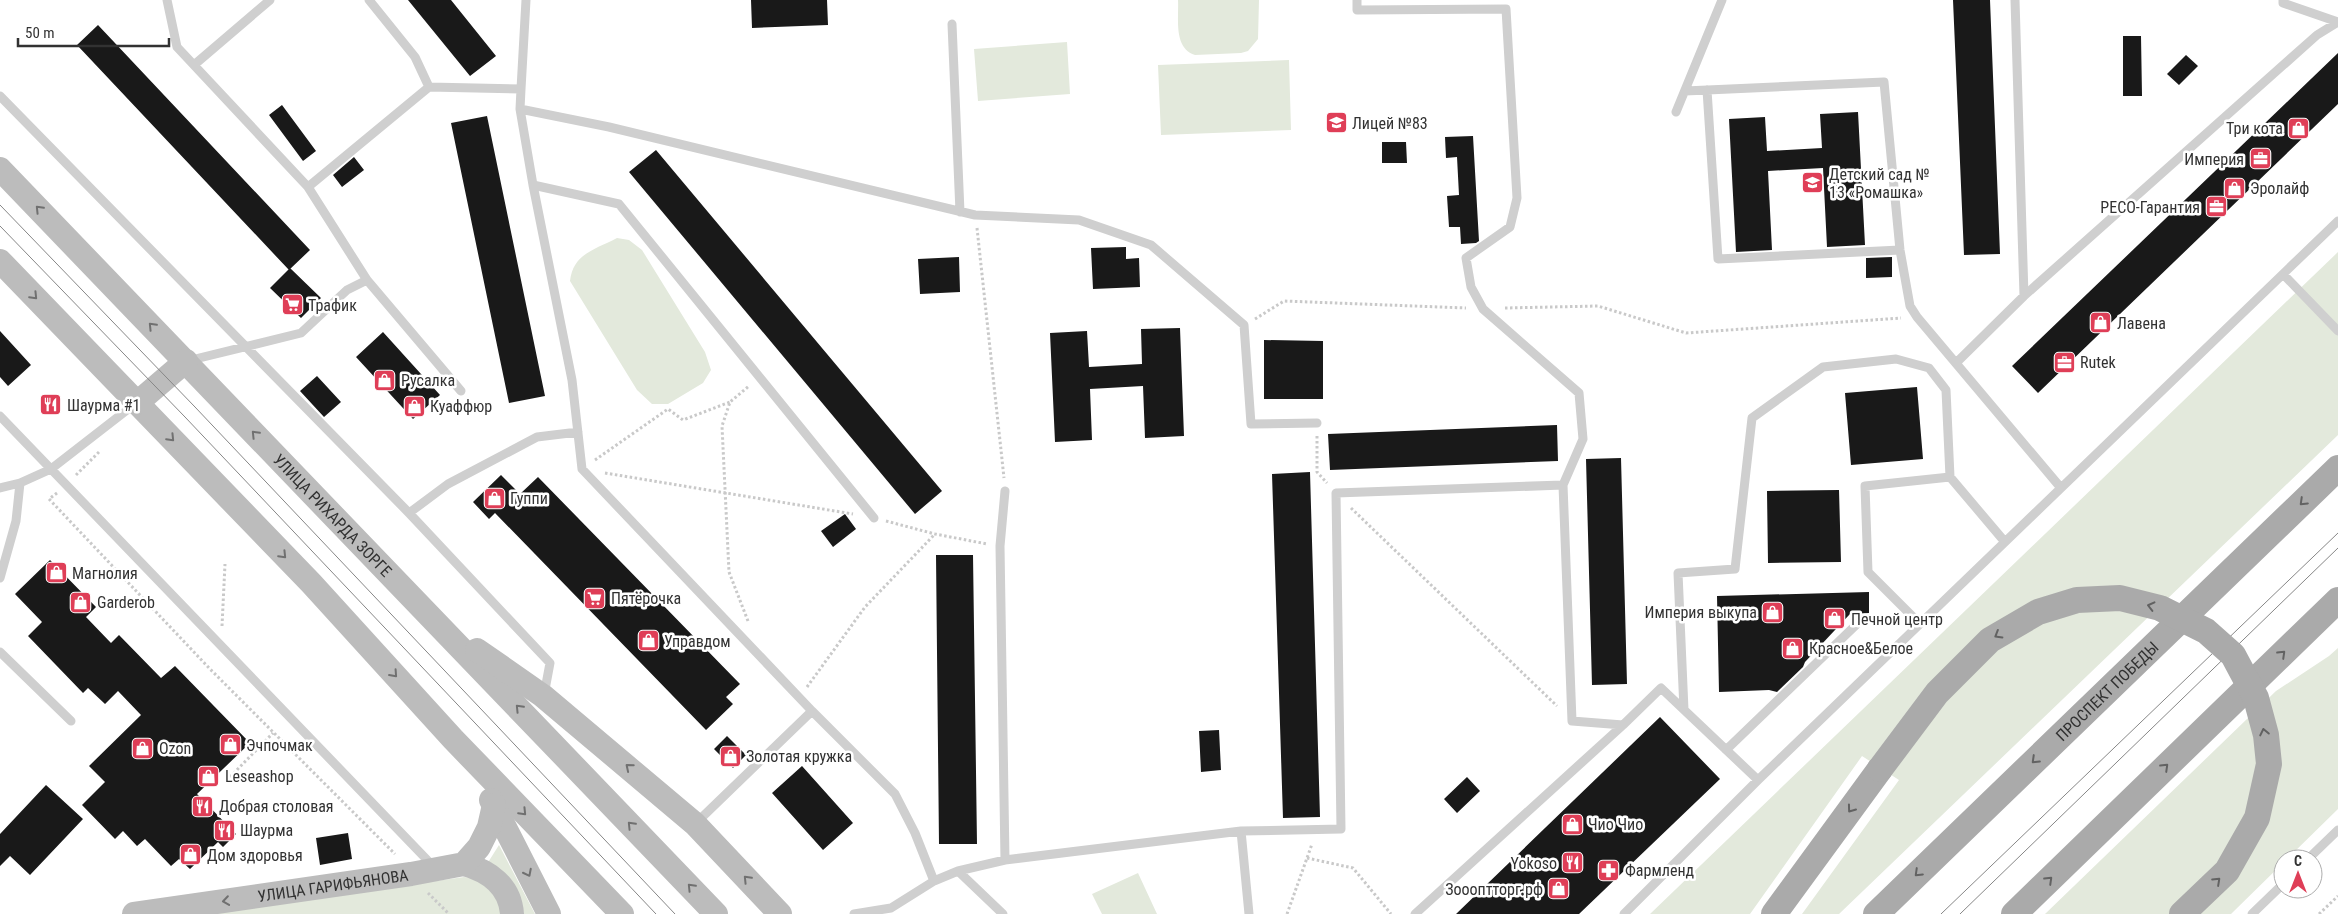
<svg xmlns="http://www.w3.org/2000/svg" width="2338" height="914" font-family="'Roboto Condensed',sans-serif">
	<rect width="100%" height="100%" fill="#fff"/>
	<path fill="#e3e9dc" d="M1178,0H1259L1258,39L1248,51L1241,53L1195,55C1173,48 1179,18 1178,0Z
		M1067,42L1070,94L978,101L974,49Z
		M1289,60L1291,130L1161,135L1158,65Z
		M617,238L629,240L642,250L705,352L711,370L703,383L668,404H652L637,390L570,281C573,254 594,250 617,238Z
		M2338,252V435L1839,914H1802L1899,780L1862,756L1750,914H1650Z
		M2338,648V809L2287,859H2283V863L2231,914H2045L2276,691L2329,656Z
		M499,845L535,914H524L518,893L487,864Z
		M1138,873L1157,914H1102L1092,894Z
		M464,877C492,881 492,892 504,914H203Z"/>
	<path fill="#191919" d="M408,0H451L496,56L470,76Z
		M751,0H827L828,25L752,28Z
		M1953,0H1990L2000,254L1964,255Z
		M98,25L310,250L289,270L77,45Z
		M2123,36H2141L2142,96H2123Z
		M2338,53V104L2038,393L2012,366Z
		M2186,55L2198,66L2179,85L2167,74Z
		M282,105L316,151L303,161L269,115Z
		M1858,112L1865,245L1827,247L1823,168L1768,171L1772,250L1736,252L1729,119L1765,117L1767,151L1822,148L1820,114Z
		M487,116L545,396L509,403L451,123Z
		M1473,136L1479,241L1476,243L1461,244L1460,227H1449L1447,196L1459,195L1457,157L1446,158L1445,137Z
		M1382,142H1406L1407,163H1382Z
		M656,150L942,491L915,514L629,172Z
		M354,157L364,170L342,187L333,175Z
		M1126,247V259L1139,258L1140,287L1093,289L1091,248Z
		M959,257L960,292L920,294L918,259Z
		M1892,257V277L1866,278V258Z
		M290,268L321,298L301,318L270,288Z
		M1180,328L1184,436L1145,438L1143,386L1090,389L1092,440L1055,442L1050,333L1087,331L1089,367L1142,364L1141,329Z
		M0,331L31,365L8,386L0,377Z
		M383,332L440,395L413,419L356,357Z
		M1264,340L1323,341V399H1264Z
		M317,376L341,402L324,417L300,391Z
		M1917,387L1923,459L1851,465L1845,393Z
		M1557,425L1558,461L1330,470L1328,434Z
		M1621,458L1627,684L1592,685L1586,459Z
		M1310,472L1320,817L1283,818L1272,474Z
		M501,475L520,494L538,477L740,684L726,697L733,704L706,730L495,513L489,519L473,502Z
		M1839,490L1841,562L1768,563L1767,491Z
		M845,514L856,529L833,547L821,531Z
		M936,555H973L977,844H939Z
		M50,560L96,607L86,617L111,643L119,635L161,678L175,666L250,743L197,794L236,834L223,847L218,842L190,869L179,859L171,866L145,839L137,846L123,831L115,839L82,805L105,782L89,766L141,715L118,691L105,704L88,688L83,693L28,636L42,622L15,594Z
		M1869,592V613L1850,614L1805,662L1803,667L1777,692L1769,690L1719,692L1717,596Z
		M1660,717L1720,779L1579,914H1456Z
		M1219,730L1221,770L1201,772L1199,731Z
		M727,736L746,755L733,768L714,749Z
		M802,766L853,823L823,850L772,793Z
		M1467,777L1480,791L1457,813L1444,799Z
		M46,785L83,819L30,875L10,856L0,866V834Z
		M348,833L352,859L320,865L316,838Z"/>
	<g fill="none" stroke-linecap="round" stroke-linejoin="round">
		<path stroke="#c9c9c9" stroke-width="3" stroke-dasharray="2.5 2.5" stroke-linecap="butt" d="M977,228L1004,478
			M1505,308L1598,306L1686,333L1901,318
			M1255,319L1284,301L1466,308
			M1317,436V472L1327,483
			M595,460L668,409L683,420L730,402
			M605,473L853,514
			M76,475L100,451
			M57,493L49,499L210,669L395,854
			M1351,508L1557,706
			M886,521L935,534L987,544
			M748,621L729,572L722,426L730,402L749,386
			M222,626L225,564
			M807,687L865,607L935,534
			M230,777L273,733
			M1307,858L1353,868L1391,914
			M428,893L449,914
			M1287,914L1312,844
			M2319,914L2338,896"/>
		<path stroke="#cfcfcf" stroke-width="9" d="M167,0L177,47L308,187L367,280L347,290L301,333L187,361
			M369,0L415,57L429,87
			M1357,0V10L1506,9L1517,198L1510,227L1466,258L1471,287L1483,309L1579,393L1583,439L1563,485
			M2015,0L2024,296
			M2283,0V3L2338,22
			M952,24L960,212
			M194,65L270,0
			M521,89L520,109L533,185
			M1707,90L1718,259L1900,250
			M1685,91L1884,82L1900,250L1910,306L1917,317L2061,488
			M0,96L409,513L550,663L544,695
			M520,109L609,127L975,215L1079,220L1151,245L1244,325L1251,424L1317,423
			M1676,112L1722,0
			M308,187L429,87L521,89L526,0
			M2283,274L2338,331
			M367,280L461,391
			M1956,363L2024,296L2317,35L2338,22
			M0,416L433,866
			M0,488L20,483L51,469L136,403
			M1005,491L1000,546L1005,860
			M409,513L448,484L537,437L578,432
			M0,578L16,521L20,483
			M1920,624L1868,572L1865,486L1950,477
			M0,652L71,721
			M1684,710L1678,573L1735,569L1752,418L1823,367L1896,359L1929,368L1946,390L1950,477L2005,542
			M812,711L895,794L915,833L934,881
			M1726,750L1858,623
			M695,824L812,711L582,469L572,380L533,185L619,204L874,518
			M2308,859L2338,830
			M958,871L1003,914
			M854,914L891,908L934,881L958,871L1005,860L1241,831
			M1249,914L1241,831L1341,829L1336,493L1563,485L1572,721L1623,725L1661,688L1758,780
			M1415,914L1623,725
			M1624,914L1758,780L2338,221
			M2252,914L2283,884"/>
		<g stroke="#bcbcbc" stroke-width="24">
			<path id="s1" d="M0,169L716,914"/>
			<path d="M0,261L311,583L453,739L622,914"/>
			<path d="M137,403L186,361"/>
			<path d="M477,650L543,696L695,824L780,914"/>
			<path d="M491,800L549,914"/>
			<path d="M464,864C489,871 510,886 512,914"/>
			<path id="s2" d="M134,914L411,874L464,864L479,847L489,827L494,805"/>
		</g>
		<g stroke="#aaa" stroke-width="26">
			<path d="M1774,914L1880,769"/>
			<path id="s3" d="M1876,914L2338,468"/>
			<path d="M2014,914L2338,600"/>
		</g>
		<path stroke="#878787" stroke-width="1" d="M0,205L195,407L675,914
			M0,226L185,417L656,914
			M1941,914L2338,533
			M1960,914L2338,548"/>
		<path stroke="#aaa" stroke-width="26" d="M1880,769L1937,693L1990,640L2038,612L2077,600L2120,598L2160,608L2206,631L2233,655L2256,698L2266,735L2269,764L2257,818L2227,871L2182,914"/>
	</g>
	<defs><path id="oneway-chevron" d="M-2-3.5L2.5 0L-2 3.5" fill="none" stroke-width="1.6" stroke-linecap="round" stroke-linejoin="round" transform="scale(1.25)"/></defs>
	<g stroke="#707070">
		<use href="#oneway-chevron" transform="translate(39 209) rotate(-134)"/>
		<use href="#oneway-chevron" transform="translate(34 296) rotate(46)"/>
		<use href="#oneway-chevron" transform="translate(152 326) rotate(-134)"/>
		<use href="#oneway-chevron" transform="translate(255 434) rotate(-134)"/>
		<use href="#oneway-chevron" transform="translate(171 438) rotate(46)"/>
		<use href="#oneway-chevron" transform="translate(283 555) rotate(46)"/>
		<use href="#oneway-chevron" transform="translate(394 674) rotate(48)"/>
		<use href="#oneway-chevron" transform="translate(519 708) rotate(-134)"/>
		<use href="#oneway-chevron" transform="translate(629 767) rotate(-140)"/>
		<use href="#oneway-chevron" transform="translate(523 812) rotate(46)"/>
		<use href="#oneway-chevron" transform="translate(631 825) rotate(-134)"/>
		<use href="#oneway-chevron" transform="translate(528 873) rotate(63)"/>
		<use href="#oneway-chevron" transform="translate(747 879) rotate(-134)"/>
		<use href="#oneway-chevron" transform="translate(691 887) rotate(-134)"/>
		<use href="#oneway-chevron" transform="translate(226 901) rotate(172)"/>
	</g>
	<g stroke="#626262">
		<use href="#oneway-chevron" transform="translate(2303 502) rotate(136)"/>
		<use href="#oneway-chevron" transform="translate(2151 606) rotate(-166)"/>
		<use href="#oneway-chevron" transform="translate(1998 635) rotate(149)"/>
		<use href="#oneway-chevron" transform="translate(2282 654) rotate(-44)"/>
		<use href="#oneway-chevron" transform="translate(2264 732) rotate(-102)"/>
		<use href="#oneway-chevron" transform="translate(2035 760) rotate(136)"/>
		<use href="#oneway-chevron" transform="translate(2165 767) rotate(-44)"/>
		<use href="#oneway-chevron" transform="translate(1851 809) rotate(126)"/>
		<use href="#oneway-chevron" transform="translate(1918 873) rotate(136)"/>
		<use href="#oneway-chevron" transform="translate(2049 880) rotate(-44)"/>
		<use href="#oneway-chevron" transform="translate(2217 881) rotate(-43)"/>
	</g>
	<defs>
		<symbol id="school-square" viewBox="-11 -11 22 22"><rect x="-9" y="-9" width="18" height="18" rx="4" fill="#df3e57" stroke="#fff"/><path d="M0-5L7-2L0 1L-7-2ZM-4 1L0 2.5L4 1V4Q0 6-4 4Z" fill="#fff"/></symbol>
		<symbol id="shop-square" viewBox="-11 -11 22 22"><rect x="-9" y="-9" width="18" height="18" rx="4" fill="#df3e57" stroke="#fff"/><path d="M-5-2.5h2.3a2.7 3.5 0 0 1 5.4 0H5L5.5 6h-11ZM-1.5-2.5h3a1.5 2.3 0 0 0-3 0Z" fill="#fff"/></symbol>
		<symbol id="office-square" viewBox="-11 -11 22 22"><rect x="-9" y="-9" width="18" height="18" rx="4" fill="#df3e57" stroke="#fff"/><path d="M-6-3h4V-5.5h4V-3h4V5H-6ZM-1-4.5V-3h2v-1.5ZM-6 0V1H6V0Z" fill="#fff"/></symbol>
		<symbol id="supermarket-square" viewBox="-11 -11 22 22"><rect x="-9" y="-9" width="18" height="18" rx="4" fill="#df3e57" stroke="#fff"/><path d="M-6-5.5h2.5l.6 2H6L4.5 2H-2.5L-4.4-4H-6ZM-1.5 3.2a1.3 1.3 0 1 0 .1 0ZM3 3.2a1.3 1.3 0 1 0 .1 0Z" fill="#fff"/></symbol>
		<symbol id="restaurant-square" viewBox="-11 -11 22 22"><rect x="-9" y="-9" width="18" height="18" rx="4" fill="#df3e57" stroke="#fff"/><path d="M-5-6h1v4h1v-4h1v4h1v-4h1v5L-1.5 .5V6h-2V.5L-5-1ZM5-6V6H3V1.5H1.5Q1.5-4 5-6Z" fill="#fff"/></symbol>
		<symbol id="pharmacy-square" viewBox="-11 -11 22 22"><rect x="-9" y="-9" width="18" height="18" rx="4" fill="#df3e57" stroke="#fff"/><path d="M-2-6h4v4h4v4h-4v4h-4v-4h-4v-4h4Z" fill="#fff"/></symbol>
	</defs>
	<g fill-rule="evenodd">
		<use href="#school-square" x="1324" y="110" width="25" height="25"/>
		<use href="#shop-square" x="2286" y="116" width="25" height="25"/>
		<use href="#office-square" x="2248" y="146" width="25" height="25"/>
		<use href="#school-square" x="1800" y="170" width="25" height="25"/>
		<use href="#shop-square" x="2222" y="176" width="25" height="25"/>
		<use href="#office-square" x="2204" y="194" width="25" height="25"/>
		<use href="#supermarket-square" x="280" y="292" width="25" height="25"/>
		<use href="#shop-square" x="2088" y="310" width="25" height="25"/>
		<use href="#office-square" x="2052" y="350" width="25" height="25"/>
		<use href="#shop-square" x="372" y="368" width="25" height="25"/>
		<use href="#restaurant-square" x="38" y="392" width="25" height="25"/>
		<use href="#shop-square" x="402" y="394" width="25" height="25"/>
		<use href="#shop-square" x="482" y="486" width="25" height="25"/>
		<use href="#shop-square" x="44" y="560" width="25" height="25"/>
		<use href="#supermarket-square" x="582" y="586" width="25" height="25"/>
		<use href="#shop-square" x="68" y="590" width="25" height="25"/>
		<use href="#shop-square" x="1760" y="600" width="25" height="25"/>
		<use href="#shop-square" x="1822" y="606" width="25" height="25"/>
		<use href="#shop-square" x="636" y="628" width="25" height="25"/>
		<use href="#shop-square" x="1780" y="636" width="25" height="25"/>
		<use href="#shop-square" x="218" y="732" width="25" height="25"/>
		<use href="#shop-square" x="130" y="736" width="25" height="25"/>
		<use href="#shop-square" x="718" y="744" width="25" height="25"/>
		<use href="#shop-square" x="196" y="764" width="25" height="25"/>
		<use href="#restaurant-square" x="190" y="794" width="25" height="25"/>
		<use href="#shop-square" x="1560" y="812" width="25" height="25"/>
		<use href="#restaurant-square" x="212" y="818" width="25" height="25"/>
		<use href="#shop-square" x="178" y="842" width="25" height="25"/>
		<use href="#restaurant-square" x="1560" y="850" width="25" height="25"/>
		<use href="#pharmacy-square" x="1596" y="858" width="25" height="25"/>
		<use href="#shop-square" x="1546" y="876" width="25" height="25"/>
	</g>
	<g text-anchor="middle" stroke-width="5" stroke-linejoin="round" paint-order="stroke">
		<g font-size="16" fill="#323232" stroke="#fff" text-anchor="start">
			<text x="1352" y="129">Лицей №83</text>
			<text x="2283" y="134" text-anchor="end">Три кота</text>
			<text x="2244" y="165" text-anchor="end">Империя</text>
			<text x="1829" y="180">Детский сад №<tspan x="1829" dy="18">13 «Ромашка»</tspan></text>
			<text x="2250" y="194">Эролайф</text>
			<text x="2200" y="213" text-anchor="end">РЕСО-Гарантия</text>
			<text x="308" y="311">Трафик</text>
			<text x="2117" y="329">Лавена</text>
			<text x="2080" y="368">Rutek</text>
			<text x="401" y="386">Русалка</text>
			<text x="67" y="411">Шаурма #1</text>
			<text x="430" y="412">Куаффюр</text>
			<text x="510" y="504">Гуппи</text>
			<text x="72" y="579">Магнолия</text>
			<text x="611" y="604">Пятёрочка</text>
			<text x="97" y="608">Garderob</text>
			<text x="1757" y="618" text-anchor="end">Империя выкупа</text>
			<text x="1851" y="625">Печной центр</text>
			<text x="664" y="647">Управдом</text>
			<text x="1809" y="654">Красное&amp;Белое</text>
			<text x="246" y="751">Эчпочмак</text>
			<text x="159" y="754">Ozon</text>
			<text x="746" y="762">Золотая кружка</text>
			<text x="225" y="782">Leseashop</text>
			<text x="219" y="812">Добрая столовая</text>
			<text x="1588" y="830">Чио Чио</text>
			<text x="240" y="836">Шаурма</text>
			<text x="207" y="861">Дом здоровья</text>
			<text x="1557" y="869" text-anchor="end">Yokoso</text>
			<text x="1625" y="876">Фармленд</text>
			<text x="1543" y="895" text-anchor="end">Зоооптторг.рф</text>
		</g>
		<g font-size="16" fill="#323232" stroke="#fff">
			<text dy="6" stroke="none"><textPath href="#s1" startOffset="480">УЛИЦА РИХАРДА ЗОРГЕ</textPath></text>
			<text dy="6" stroke="none"><textPath href="#s3" startOffset="321">ПРОСПЕКТ ПОБЕДЫ</textPath></text>
			<text dy="6" stroke="none"><textPath href="#s2" startOffset="201">УЛИЦА ГАРИФЬЯНОВА</textPath></text>
		</g>
	</g>
	<g transform="translate(2298 874)"><circle r="24" fill="#ffffff" stroke="#adadad"/>
	<path d="M0-4L9 19L0 12L-9 19Z" fill="#df3e57"/>
	<text y="-8" font-size="14" font-weight="bold" text-anchor="middle" fill="#323232">С</text>
	</g>
	<path d="M18 38v8h151v-8" fill="none" stroke="#323232" stroke-width="2.5"/>
	<text x="25" y="38" font-size="15" fill="#323232" stroke="#ffffff" stroke-width="4" paint-order="stroke">50 m</text>
</svg>
